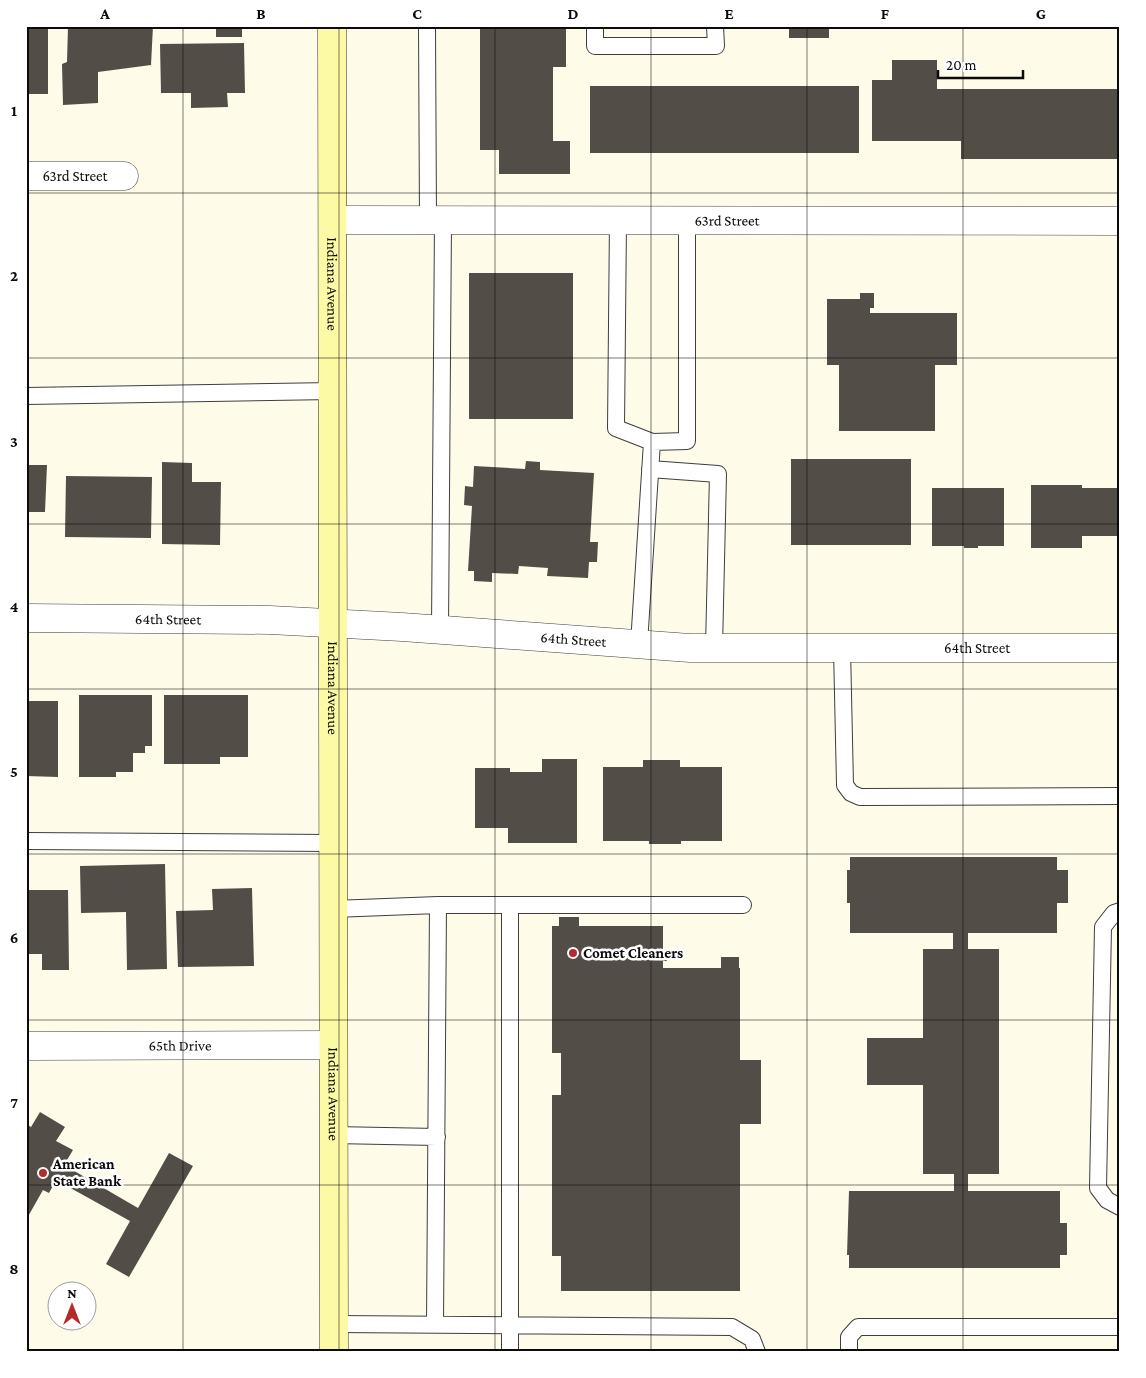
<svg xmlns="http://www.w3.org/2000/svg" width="1146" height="1378" font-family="'Crimson Pro',serif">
	<rect width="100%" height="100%" fill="#fefce9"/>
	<path fill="#534d47" d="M26,26H48V94H26Z
		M68,26H153L151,65L98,72V103L63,105L62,64L67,62Z
		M216,26H242V37H216Z
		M480,26H566V67H553V141H570V174H499V150H480Z
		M789,26H829V38H789Z
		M244,43L245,93H227L228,107L191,108V93H161L160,44Z
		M892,60H937V89H1120V159H961V141H872V80H892Z
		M590,86H859V153H590Z
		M469,273H573V419H469Z
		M860,293H874V308H870V313H957V365H935V431H839V365H827V299H860Z
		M791,459H911V545H791Z
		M526,461L540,462V470L594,473L590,542H598L597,562H589L588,578L547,576L548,568L519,566L518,574L492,573V582L474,581V571H468L472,506L464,505L465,486L473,487L474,466L525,469Z
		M162,462L192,463V482H221L220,545L162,544Z
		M26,465H47L45,512H26Z
		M66,476L152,477L151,538L65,537Z
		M1031,485H1082V488H1120V536H1082V548H1031Z
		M932,488H1004V546H978V548H964V546H932Z
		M79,695H152V746H145V753H133V772H116V777H79Z
		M164,695H248V757H220V764H164Z
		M26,701H58V777L26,776Z
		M542,759H577V843H508V828H475V768H510V772H542Z
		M643,760H680V767H722V841H681V844H649V841H603V767H643Z
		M850,857H1057V870H1068V903H1057V933H968V949H999V1174H968V1191H1060V1223H1067V1255H1060V1268H849V1255H847L849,1191H954V1174H923V1085H867V1038H923V949H953V933H850V903H847V870H850Z
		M165,864L167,969L127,970L126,912L81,913L80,866Z
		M252,888L254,966L178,967L176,911L213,910L212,889Z
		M26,890H68L69,970H42V954H26Z
		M559,917H579V926H663V950H667V961H663V968H721V957H739V968H740V1060H761V1124H740V1291H561V1256H552V1095H561V1053H552V926H559Z
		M40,1112L65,1127L56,1141L73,1150L64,1165L138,1208L169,1153L193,1166L129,1277L106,1264L130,1221L56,1180L49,1193L43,1190L26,1220V1124L31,1127Z"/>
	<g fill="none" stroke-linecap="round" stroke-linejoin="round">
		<defs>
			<path id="service" d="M427,26L428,220
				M595,26V46H716L715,26
				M618,220L616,428L652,442L639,644
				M26,396L333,391
				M652,442L687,441V220
				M650,469L718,474L714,648
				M440,629L443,220
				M842,648L845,785L851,793L860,797L1120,796
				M26,841L333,843
				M510,905V1352
				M333,909L438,905H743
				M1120,911L1114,913L1103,927L1098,1188L1107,1200L1120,1207
				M333,1135L437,1137
				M334,1324L732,1327L752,1339L757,1352
				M435,1325L438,905
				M849,1352V1337L858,1327H1120"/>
			<g id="minor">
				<path id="s1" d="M26,176H124"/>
				<path id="s2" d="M333,220L1120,221"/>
				<path id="s3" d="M26,618L270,620L402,627L690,648H1120"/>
				<path id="s4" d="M26,1046L333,1045"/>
			</g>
			<g id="secondary">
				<path id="s5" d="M332,26L334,1352"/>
			</g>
		</defs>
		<use href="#service" stroke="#3e3e3e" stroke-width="18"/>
		<use href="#minor" stroke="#3e3e3e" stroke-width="29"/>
		<use href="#secondary" stroke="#2d2d2d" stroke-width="29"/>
		<use href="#service" stroke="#fff" stroke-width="16"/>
		<use href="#minor" stroke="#fff" stroke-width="28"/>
		<use href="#secondary" stroke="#fdfaa5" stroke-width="28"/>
	</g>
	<path fill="none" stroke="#0b0b0b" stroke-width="1" stroke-opacity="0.55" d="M183,26V1352M339,26V1352M495,26V1352M651,26V1352M807,26V1352M963,26V1352M26,193H1120M26,358H1120M26,524H1120M26,689H1120M26,854H1120M26,1020H1120M26,1185H1120"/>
	<g fill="#b62b27" stroke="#fff" stroke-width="2">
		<circle cx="573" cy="953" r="5"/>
		<circle cx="43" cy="1173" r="5"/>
	</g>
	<g text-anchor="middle" stroke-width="5" stroke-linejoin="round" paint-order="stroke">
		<g font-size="15" fill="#0b0b0b" stroke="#fff">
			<text dy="5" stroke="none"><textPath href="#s1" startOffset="49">63rd Street</textPath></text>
			<text dy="5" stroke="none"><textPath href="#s2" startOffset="394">63rd Street</textPath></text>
			<text dy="5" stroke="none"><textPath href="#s5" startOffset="258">Indiana Avenue</textPath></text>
			<text dy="5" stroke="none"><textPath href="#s3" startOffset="142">64th Street</textPath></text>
			<text dy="5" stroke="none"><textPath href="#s3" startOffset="548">64th Street</textPath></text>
			<text dy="5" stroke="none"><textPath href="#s3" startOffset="952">64th Street</textPath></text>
			<text dy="5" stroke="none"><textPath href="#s5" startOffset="662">Indiana Avenue</textPath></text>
			<text dy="5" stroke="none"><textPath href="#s4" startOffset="154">65th Drive</textPath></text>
			<text dy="5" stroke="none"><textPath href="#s5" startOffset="1068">Indiana Avenue</textPath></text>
		</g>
		<g font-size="15" font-weight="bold" fill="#0b0b0b" stroke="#fff" text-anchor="start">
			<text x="583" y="958">Comet Cleaners</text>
			<text x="53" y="1169">American<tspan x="53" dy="17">State Bank</tspan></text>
		</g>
	</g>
	<rect width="1146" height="1378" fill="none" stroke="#ffffff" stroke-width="55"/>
	<g transform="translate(72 1306)"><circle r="24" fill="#ffffff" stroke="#9d9d9d"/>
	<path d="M0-4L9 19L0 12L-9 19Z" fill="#b62b27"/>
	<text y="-8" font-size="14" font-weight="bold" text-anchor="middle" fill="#0b0b0b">N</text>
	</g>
	<path d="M938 70v8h85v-8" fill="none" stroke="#0b0b0b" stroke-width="2.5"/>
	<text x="946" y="70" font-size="15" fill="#0b0b0b" stroke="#ffffff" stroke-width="4" paint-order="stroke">20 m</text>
	<rect x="28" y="28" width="1090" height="1322" fill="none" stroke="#0b0b0b" stroke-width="2"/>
	<g font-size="16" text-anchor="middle" font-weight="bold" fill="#0b0b0b">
		<text x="105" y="19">A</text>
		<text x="261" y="19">B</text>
		<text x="417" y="19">C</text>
		<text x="573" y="19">D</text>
		<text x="729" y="19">E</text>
		<text x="885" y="19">F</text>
		<text x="1041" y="19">G</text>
		<text x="14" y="116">1</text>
		<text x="14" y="281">2</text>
		<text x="14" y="447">3</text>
		<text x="14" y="612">4</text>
		<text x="14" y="777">5</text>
		<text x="14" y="943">6</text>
		<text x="14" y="1108">7</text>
		<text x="14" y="1274">8</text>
	</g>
</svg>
